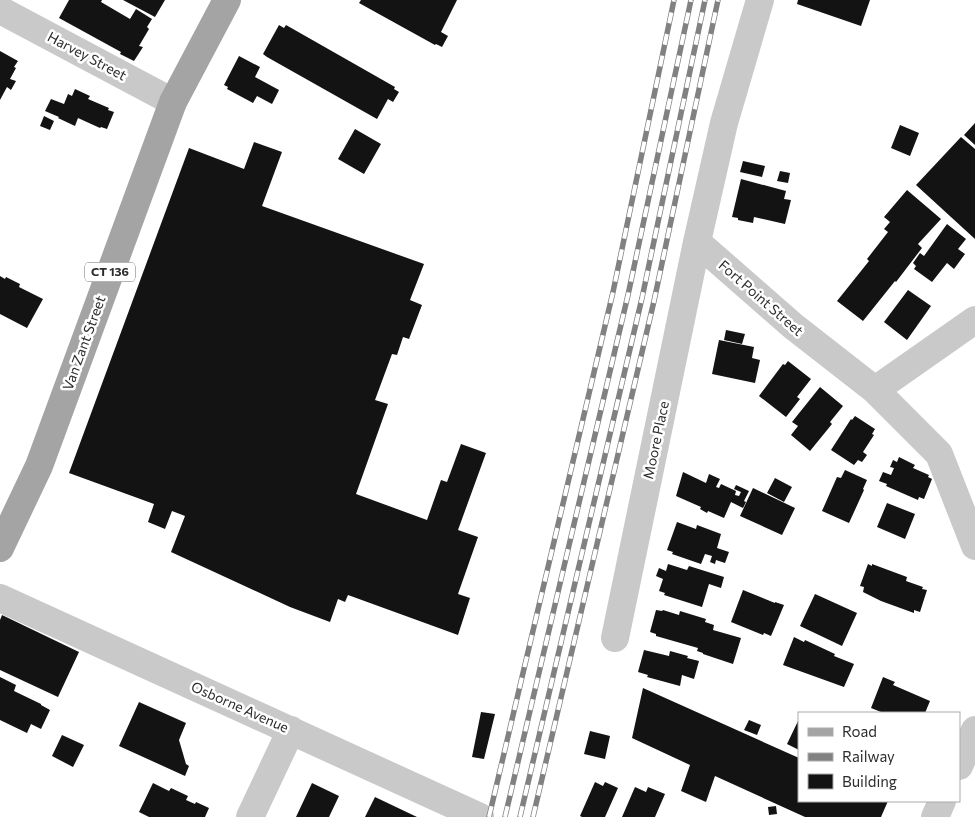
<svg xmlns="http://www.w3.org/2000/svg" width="975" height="817" font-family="Commissioner,sans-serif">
	<rect width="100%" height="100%" fill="#fff"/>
	<path fill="#131313" d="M69,0H102L101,2L130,19L136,9L152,19L147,27L149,29L139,46L143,47L134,61L120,54L121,52L59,18Z
		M123,0H165L155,17Z
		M361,0H457L441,32L448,36L442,47L436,44L435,45L359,3Z
		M798,0H870L861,26L797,4Z
		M279,25L284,28L286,25L395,87L394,89L399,92L393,102L388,99L377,119L267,57L263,54Z
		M0,51L18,61L14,67L16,68L10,79L16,81L11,90L7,87L0,100Z
		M239,56L260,67L255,77L279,90L272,104L257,96L253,103L227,89L228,87L224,85Z
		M75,89L90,96L88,99L109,108L108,110L114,112L107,129L101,127L100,128L78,118L75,126L58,118L59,117L45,111L51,99L64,104L68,94L72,96Z
		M44,116L54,121L50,130L40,126Z
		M975,123V145L964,135Z
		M900,125L919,133L910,156L891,148Z
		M355,129L381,144L364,174L338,159Z
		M961,137L975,149V239L916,185Z
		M254,142L282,152L262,206L424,264L410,300L422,305L409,339L403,337L397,355L392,354L375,400L388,404L356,494L427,520L441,480L447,482L461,444L486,453L458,530L478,537L458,594L470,598L458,635L348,595L345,602L338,599L330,622L290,607L171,552L185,516L172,511L165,529L148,522L154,504L69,473L189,148L244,169Z
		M743,161L765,166L762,177L740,172Z
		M780,171L790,173L788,183L777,181Z
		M741,179L786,191L784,199L791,200L785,224L754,217L753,223L738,220V218L732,217Z
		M907,190L941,219L918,244L922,248L896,282L895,281L863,321L837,301L869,261L867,259L888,232L884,229L890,222L884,217Z
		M947,224L966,239L958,249L965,254L954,269L947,263L932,282L914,269L916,266L913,263L920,253L924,256Z
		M0,276L5,279L6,277L20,284L19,287L43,299L27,328L0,314Z
		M908,290L931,306L907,340L884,322Z
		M726,330L745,334L742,344L724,340Z
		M719,340L754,347L752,358L760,360L755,383L712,374Z
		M788,361L811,379L797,397L800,399L786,417L759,396L783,364L785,365Z
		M820,387L843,406L830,422L832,424L810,451L791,435L798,426L792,422Z
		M855,416L875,429L872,434L874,435L863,452L867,455L862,462L858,460L854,465L831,450L851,419L852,420Z
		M899,457L915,465L913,468L929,475L928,477L932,479L924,499L919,497L918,500L886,486L887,484L879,481L883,472L891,475L894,468L890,467L893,460L897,462Z
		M845,470L867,480L863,489L864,490L849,523L822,511L837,477L841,478Z
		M683,472L706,483L709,474L720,479L716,487L719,488L721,484L736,491L735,495L739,496L741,492L734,489L736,485L749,491L744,501L746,502L743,508L731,502L724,518L708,511L707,513L700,509L701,507L676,496Z
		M775,478L792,487L784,502L767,493Z
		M753,488L795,508L782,535L740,516Z
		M887,503L915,514L905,539L877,527Z
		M677,522L696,529L697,525L721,534L717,548L729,552L725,563L716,560L715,564L710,562L712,556L705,554L701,564L672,554L673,552L667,550Z
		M668,564L687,570L689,566L724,577L721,588L709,584L702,607L664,595L665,593L659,591L663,579L656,576L659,568L666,571Z
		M868,564L872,566V564L907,577L906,581L923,587L922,589L927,590L920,612L914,610V613L881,601L863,592L864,587L860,586Z
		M743,590L775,603V602L784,605L771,636L764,633L763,635L731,622Z
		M815,594L857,613L842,646L800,626Z
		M656,610L662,611L663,610L679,615L680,611L706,619L705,622L714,625L713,630L741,638L733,664L703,654V653L697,651L698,648L656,636V634L650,632Z
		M2,615L79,652L58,697L0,670V620Z
		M794,637L804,642L805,640L835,654L834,656L854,664L844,687L783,665Z
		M644,650L669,656L670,651L688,656L687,658L699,661L694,679L682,675L680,686L647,677L648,675L638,672Z
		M0,677L16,685L14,691L41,704V705L50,710L41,729L31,724L27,733L0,720Z
		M883,677L895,682L893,685L930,701L925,713H880L881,712L871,708Z
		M643,688L799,758V801H888L881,817H805L715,776L706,802L681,791L690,765L632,738Z
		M139,702L186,723L179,740L186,764L189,766L185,776L119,746Z
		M481,712L495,714L484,759L472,757Z
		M799,719V750L787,744Z
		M749,720L761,725L757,735L744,730Z
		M590,731L610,736L605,759L584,754Z
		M62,735L84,745L73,767L52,756Z
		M595,782L603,786L605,782L618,788L605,817H582L580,816Z
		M153,783L169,791L171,788L188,796L186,800L195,804L196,802L209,808L205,817H149L139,812Z
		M312,783L339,796L329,817H296Z
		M635,787L646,792L648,787L665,794L655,817H622Z
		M375,797L417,817H365Z
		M776,806L777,814L769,815L768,807Z"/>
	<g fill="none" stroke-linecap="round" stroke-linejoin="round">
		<path stroke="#c9c9c9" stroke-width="28" d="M0,10L173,102
			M697,242L793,326L875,390L939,454L975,546
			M875,390L975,320
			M0,598L480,817
			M615,638L697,242L724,123L760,0
			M959,766L975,730
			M250,817L291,730
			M935,817L942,801"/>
		<path stroke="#a4a4a4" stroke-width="28" d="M0,548L39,466L173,102L227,0"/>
		<defs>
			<path id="rail" d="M489,817L613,292L674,0
				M505,817L628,295L691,0
				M520,817L642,298L705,0
				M533,817L654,301L718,0"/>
		</defs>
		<use href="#rail" stroke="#818181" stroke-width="5.5"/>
		<use href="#rail" stroke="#fff" stroke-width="4" stroke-dasharray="11" stroke-linecap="butt"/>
	</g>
	<g text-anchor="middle" stroke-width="5" stroke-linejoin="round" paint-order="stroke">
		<rect fill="#fff" stroke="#6b6b6b" stroke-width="1" x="85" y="262.5" width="50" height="19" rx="4"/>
		<g font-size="12" font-weight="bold" fill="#2c2c2c">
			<text x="110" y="276">CT 136</text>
		</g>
		<g font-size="14" fill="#2c2c2c" stroke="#fff">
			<text transform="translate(87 56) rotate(28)" y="5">Harvey Street</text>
			<text transform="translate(761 298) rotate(41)" y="5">Fort Point Street</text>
			<text transform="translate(84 343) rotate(-70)" y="5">Van Zant Street</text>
			<text transform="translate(656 440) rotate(-78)" y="5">Moore Place</text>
			<text transform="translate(240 707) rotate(24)" y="5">Osborne Avenue</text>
		</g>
	</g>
	<rect x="798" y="712" width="162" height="90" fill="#ffffff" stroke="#ababab"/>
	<rect x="808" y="728" width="25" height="8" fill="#a4a4a4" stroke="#ababab"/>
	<text x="842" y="737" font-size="15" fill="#2c2c2c">Road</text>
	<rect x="808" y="753" width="25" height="8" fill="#818181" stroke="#ababab"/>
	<text x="842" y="762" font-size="15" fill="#2c2c2c">Railway</text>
	<rect x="808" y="774" width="25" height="15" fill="#131313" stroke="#ababab"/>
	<text x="842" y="787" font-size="15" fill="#2c2c2c">Building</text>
</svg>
